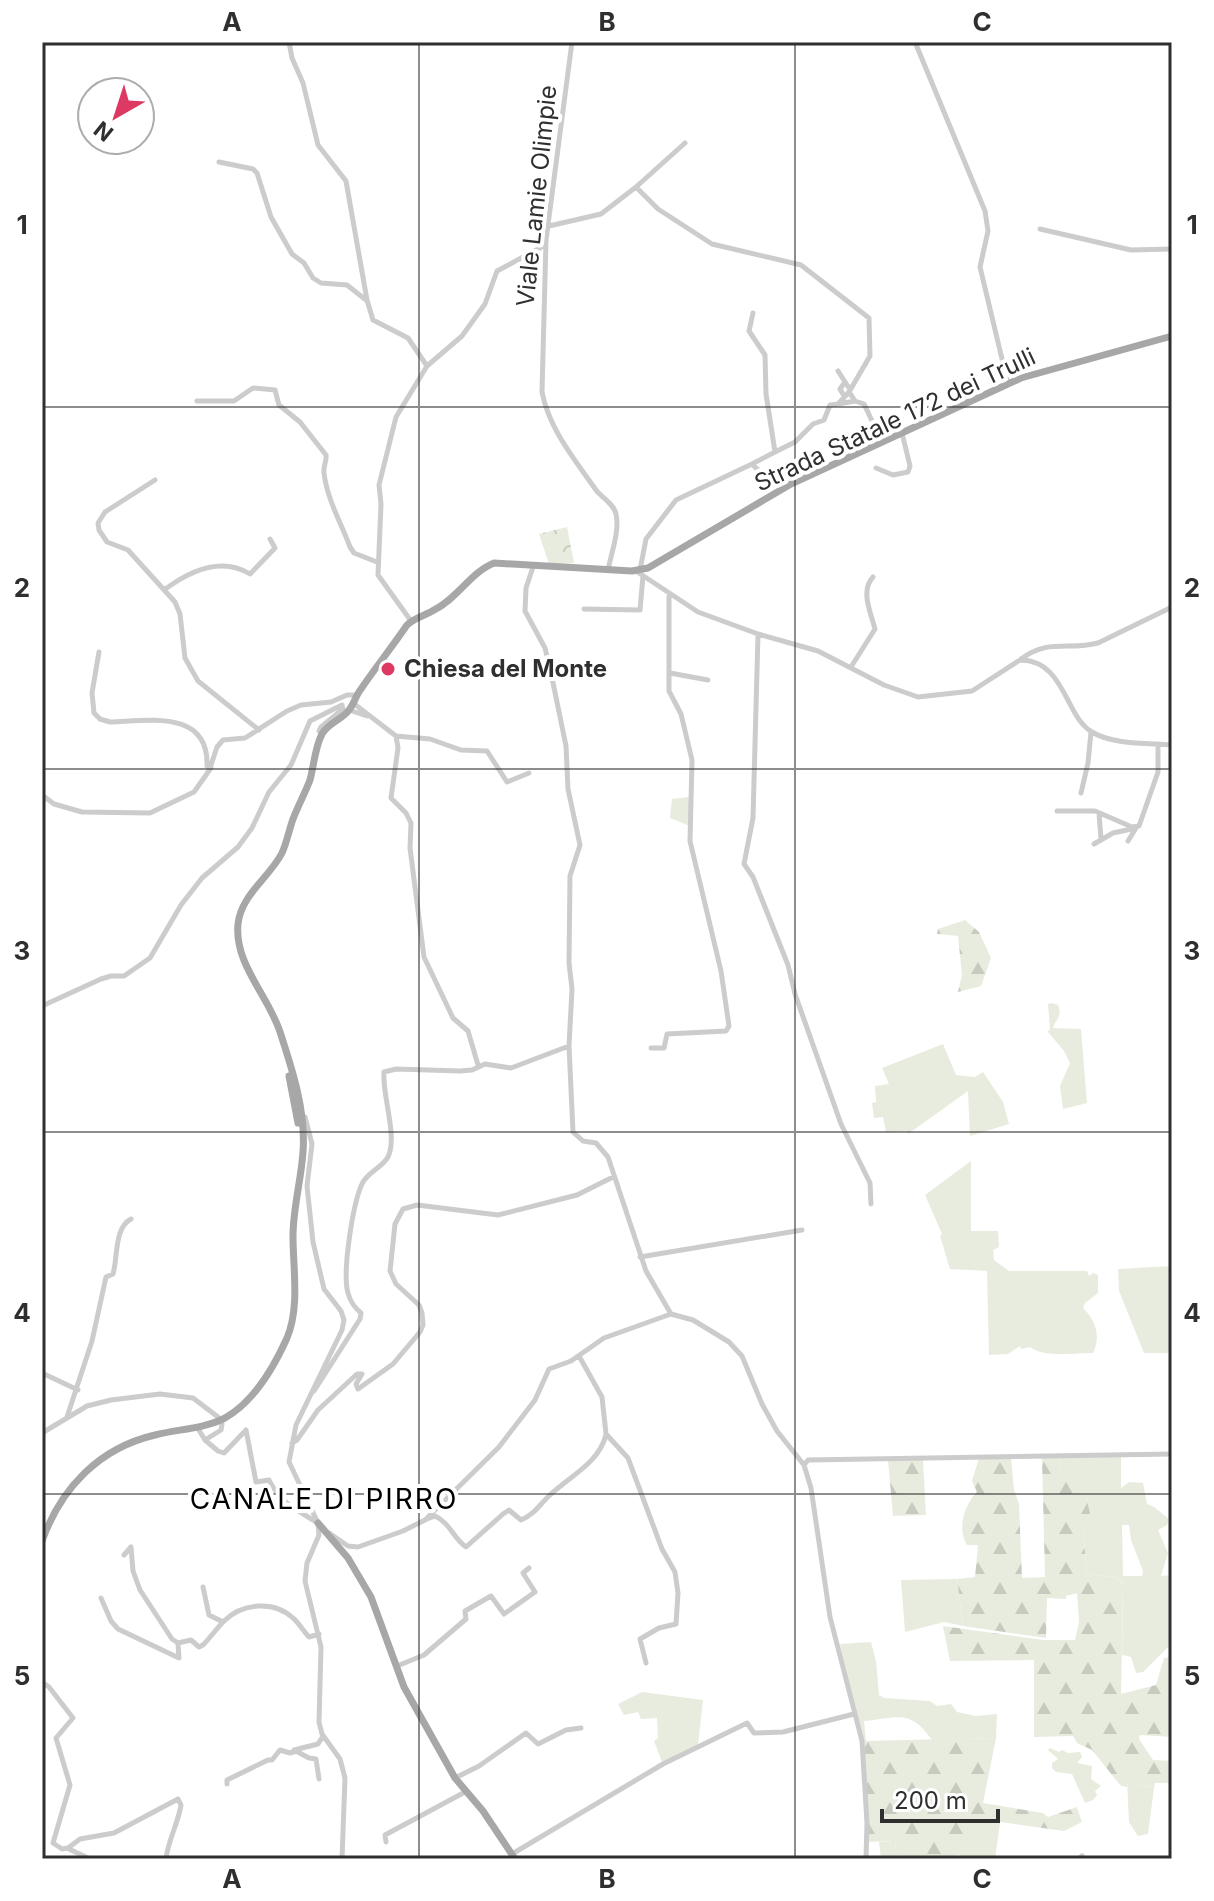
<svg xmlns="http://www.w3.org/2000/svg" width="1214" height="1901" font-family="Inter,sans-serif">
	<defs>
		<pattern id="forest-firs" width="22" height="20" patternUnits="userSpaceOnUse" patternTransform="scale(2)"><rect width="22" height="20" fill="#e8ecde"/><path d="M5 1l3.5 6h-7zM16 11l3.5 6h-7z" fill="#c7cbbf"/></pattern>
		<pattern id="park-crowns" width="20" height="18" patternUnits="userSpaceOnUse" patternTransform="scale(2)"><rect width="20" height="18" fill="#e8ecde"/><path d="M2 6a3 3 0 1 1 6 0M12 15a3 3 0 1 1 6 0" fill="none" stroke="#c7cbbf"/></pattern>
	</defs>
	<rect width="100%" height="100%" fill="#fff"/>
	<path fill="#e8ecde" fill-rule="evenodd" d="M689,797L690,826L670,818L672,799Z
		M1052,1003L1058,1005C1063,1017 1055,1020 1053,1028L1081,1029L1087,1103L1063,1109L1060,1086L1070,1063L1064,1051L1048,1032L1050,1028L1048,1004Z
		M943,1044L956,1075L975,1077L983,1072L1003,1102L1009,1124L970,1136L968,1091L908,1134L907,1131L886,1132L883,1117L874,1118L872,1103L876,1102L875,1086L889,1084L882,1068Z
		M971,1161V1231H998L999,1247L993,1250L994,1260L1009,1271H1087L1089,1276L1093,1273L1098,1275V1293L1085,1303L1083,1308C1096,1321 1101,1336 1093,1353C1075,1353 1044,1358 1030,1347L1021,1349L1020,1346L1008,1354L989,1355L987,1271L950,1269L940,1236L942,1234L925,1195Z
		M1172,1266V1353H1144L1119,1291L1118,1269Z
		M1121,1456V1488L1129,1482L1143,1483L1147,1504L1154,1507L1169,1519L1167,1525L1158,1530L1168,1553L1161,1576L1172,1575V1589L1169,1598L1172,1600V1643L1143,1672L1136,1673L1131,1657L1122,1655L1123,1584L1118,1578L1087,1574L1083,1531L1090,1513L1080,1471H1062L1059,1457ZM1122,1525H1129L1131,1540L1143,1571L1142,1576H1123Z
		M957,1579L963,1626L944,1622L905,1632L901,1580Z
		M871,1642L876,1661L879,1695L884,1698L930,1701L937,1706L951,1704L957,1712L976,1716L997,1714L996,1738L932,1740C910,1708 897,1718 864,1721L866,1741H862L840,1644Z
		M642,1692L703,1700L698,1745L662,1762L654,1741L658,1738L657,1718L641,1719L638,1712L624,1715L618,1704Z
		M1050,1748L1059,1752L1062,1750L1068,1753L1080,1752L1082,1757L1077,1763L1092,1766L1091,1779L1101,1786L1095,1791L1097,1795L1093,1800L1085,1803L1072,1774L1056,1772L1052,1768V1763L1058,1759L1048,1750Z
		M1127,1781L1154,1788L1148,1834L1138,1836L1129,1822Z
		M973,1818L1000,1823L995,1859H945L959,1856Z
		M895,1841L897,1859H881L879,1842Z"/>
	<path fill="url(#forest-firs)" d="M965,920L979,932L991,958L981,986L958,992L962,975L958,936L937,934L938,929Z
		M1011,1457L1014,1490L1019,1504L1022,1578L1045,1577L1042,1457H1059L1062,1471L1080,1470L1090,1513V1526L1083,1531L1087,1574L1118,1578L1123,1585L1121,1694L1156,1685L1164,1658L1172,1657V1737L1140,1735L1139,1739L1153,1760L1172,1761V1783H1155L1154,1788L1127,1781V1787L1121,1786L1092,1750L1077,1743L1073,1736L1034,1737V1660L950,1661L943,1626L1043,1640H1075L1079,1622L1077,1593L1066,1596V1599L1047,1598L1046,1638L963,1626L957,1579L975,1577L978,1545H967C957,1529 964,1505 977,1492L972,1481L979,1458Z
		M888,1460H923L926,1515L893,1516Z
		M996,1738L983,1803L1043,1813L1048,1817L1077,1807L1082,1822L1064,1831L973,1818C969,1828 970,1840 965,1849C957,1864 912,1859 897,1859L895,1841L868,1842L862,1741Z"/>
	<path fill="url(#park-crowns)" d="M567,527L574,563L549,564L539,534Z"/>
	<g fill="none" stroke-linecap="round" stroke-linejoin="round">
		<path stroke="#ccc" stroke-width="5" d="M289,42L292,58L303,83L318,145L346,181L367,300L373,320L408,338L427,366
			M572,42L546,240L542,392C549,429 575,460 596,490C602,498 614,504 616,514C620,530 611,554 608,570
			M915,42L985,211L988,231L980,267L1008,384
			M219,162L253,169L257,173L271,217L292,254L304,263L313,278L321,283L347,285L366,300
			M636,187L685,143
			M549,226L601,214L636,187L658,209L712,244L801,265L869,318L870,356L849,392L855,401L864,404L882,442
			M1040,229L1131,250L1172,249
			M838,371L849,388
			M849,392L838,404L855,401
			M844,396L840,389L845,382
			M197,401H234L253,388L275,390L279,405L300,422L326,455C327,461 323,466 324,473C327,499 341,523 350,547L354,553L377,562
			M775,452L795,442L813,424L824,420L830,405L838,404
			M752,464L775,452L766,394L765,355L749,331L753,313
			M876,468L893,475L908,472L910,466L902,433
			M155,480L105,512L98,523L99,530L107,542L128,550L175,602L180,614L185,658L198,681L259,730
			M533,567L526,588L525,611L545,648L551,673L566,746L568,789L580,845L570,876L569,963L572,989L569,1046L573,1132L583,1141L596,1143L608,1157L646,1271L671,1314
			M640,570L646,539L676,500L752,464L757,469L790,484
			M636,571L698,612L758,634L818,651L884,685L918,697L972,691L1020,660C1065,660 1065,717 1092,732C1113,745 1148,743 1172,745
			M164,590C188,572 221,556 250,574L275,548L270,539
			M584,609L640,610L643,576
			M411,621L378,575L381,504L379,485L396,417L427,366L462,336L485,304L497,271L540,248L546,241
			M758,634L753,818L744,864L753,877L788,965L795,994L841,1124L870,1183L871,1204
			M99,652L92,693L94,713L100,719L110,722C148,721 209,709 207,766L210,768L217,747L223,740L245,738L287,711L301,705L331,702L347,695H357
			M1021,659C1049,638 1069,651 1098,643L1172,607
			M851,667L875,629C871,613 860,591 873,577
			M670,673L708,680
			M353,703L396,736L398,748L391,798L406,813L411,823L410,848L424,957L453,1018L468,1031L478,1065
			M349,710L367,716
			M396,736L430,739L461,750L487,751L507,782L529,773
			M1081,793L1088,763L1091,732
			M42,795L54,804L82,812L150,813L194,792L211,768
			M1057,811H1095L1132,827L1139,826L1158,772V744
			M1099,813L1101,839
			M1094,844L1113,833L1136,828L1128,841
			M42,1006L101,979L111,976H124L150,958L181,905L202,878L238,847L252,828L269,792L291,765L310,721L342,705L343,709L321,727L319,731L322,734
			M651,1048H664L667,1034L726,1031L729,1026L721,971L690,841L692,760L681,714L669,691V593
			M305,1117L312,1144L307,1186L313,1242L324,1289L341,1311L344,1320L342,1330L296,1425L289,1462L318,1523L319,1535L307,1563L305,1581L321,1647L319,1722L322,1734L340,1759L345,1778L342,1859
			M640,1257L802,1230
			M671,1314L693,1320L729,1342L742,1356L762,1404L777,1431L804,1465L811,1488L830,1617L862,1741L867,1823L866,1859
			M579,1356L602,1397L606,1434L628,1458L662,1549L675,1572L678,1593L676,1624L659,1628L640,1639L646,1663
			M42,1373L78,1390
			M314,1391L360,1319L361,1313C355,1308 350,1301 348,1293C342,1272 353,1203 362,1184C367,1172 382,1168 388,1157C398,1136 382,1096 384,1072L396,1069L460,1071L472,1070L485,1064L511,1068L569,1046
			M67,1417L92,1341L106,1277L113,1274C118,1257 114,1228 131,1219
			M197,1427L205,1440L221,1430L222,1424
			M42,1433L87,1406L111,1400L160,1394L193,1398L218,1417
			M205,1440L218,1451L224,1453L246,1430L256,1482L269,1480C280,1503 297,1510 318,1523
			M292,1443L297,1440L318,1410L357,1374H362L356,1384L358,1389L393,1364L420,1332L423,1325L422,1313L419,1305L396,1284L390,1271L395,1224L403,1209L417,1205L498,1215L577,1195L613,1177
			M804,1465L808,1460L1172,1454
			M427,1519L435,1516C450,1523 454,1539 466,1547L503,1514L509,1510L521,1520C535,1514 540,1504 550,1495C571,1475 598,1464 606,1435
			M329,1533L348,1546L358,1547L403,1531L425,1520L499,1447L535,1400L549,1369L571,1361L604,1338L671,1314
			M124,1555L131,1547L133,1571L140,1590L172,1639L178,1643L191,1640L199,1647L203,1645C210,1638 217,1628 224,1621C242,1603 274,1600 293,1618C299,1623 303,1631 309,1637L319,1634
			M203,1587L209,1615L223,1622
			M101,1598L111,1621L118,1629L179,1658L178,1644
			M397,1666L424,1655L466,1619L465,1611L491,1596L504,1614L535,1592L523,1573L529,1568
			M42,1682L49,1687L73,1718L56,1738L70,1785L53,1843L62,1849L68,1848L80,1839L114,1833L178,1799L181,1805C178,1824 168,1840 166,1859
			M455,1778L479,1766L526,1733L538,1744L566,1730L581,1728
			M319,1779L316,1759L309,1758L294,1750L318,1744L323,1736
			M227,1784V1780L268,1760H272L280,1750L290,1753L297,1751
			M386,1842L385,1835L465,1792
			M69,1849L90,1859
			M512,1854L663,1764L747,1723L754,1733L783,1732L854,1714
			M1078,1859L1082,1856"/>
		<path stroke="#a7a7a7" stroke-width="7" d="M289,1076L298,1123
			M318,1523L348,1558L371,1597L404,1687L455,1778L483,1811L515,1859
			M42,1541C61,1488 99,1448 155,1435C178,1429 203,1429 225,1418C253,1402 274,1367 287,1338C300,1307 293,1269 293,1236C293,1208 301,1181 303,1152C306,1112 293,1072 281,1035C270,997 234,965 238,924C241,895 269,878 282,853C287,842 289,830 293,819C298,806 305,793 310,780C314,765 315,747 322,734C329,722 342,720 349,710C354,704 356,695 361,689C376,667 392,647 407,625C415,617 425,616 434,610C457,599 471,572 494,563L632,571L648,568L791,484L1021,378L1172,336"/>
	</g>
	<path fill="none" stroke="#2f2f2f" stroke-width="2" stroke-opacity="0.55" d="M419,42V1859M795,42V1859M42,407H1172M42,769H1172M42,1132H1172M42,1494H1172"/>
	<circle fill="#de3963" stroke="#fff" stroke-width="3" cx="388" cy="669" r="8"/>
	<g text-anchor="middle" stroke-width="8" stroke-linejoin="round" paint-order="stroke">
		<g font-size="24" fill="#2f2f2f" stroke="#fff">
			<text transform="translate(537 196) rotate(-84)" y="8">Viale Lamie Olimpie</text>
			<text transform="translate(895 420) rotate(-25)" y="8">Strada Statale 172 dei Trulli</text>
		</g>
		<g font-size="24" font-weight="bold" fill="#2f2f2f" stroke="#fff" text-anchor="start">
			<text x="404" y="677">Chiesa del Monte</text>
		</g>
		<g font-size="28" letter-spacing="2" fill="#000" stroke="#fff">
			<text x="324" y="1509">CANALE DI PIRRO</text>
		</g>
	</g>
	<rect width="1214" height="1901" fill="none" stroke="#ffffff" stroke-width="88"/>
	<g transform="translate(116 116) rotate(219)"><circle r="38" fill="#ffffff" stroke="#acacac" stroke-width="2"/>
	<path d="M0-6L14 30L0 20L-14 30Z" fill="#de3963"/>
	<text y="-12" font-size="22" font-weight="bold" text-anchor="middle" fill="#2f2f2f">N</text>
	</g>
	<path d="M882 1809v12h116v-12" fill="none" stroke="#2f2f2f" stroke-width="4"/>
	<text x="894" y="1809" font-size="24" fill="#2f2f2f" stroke="#ffffff" stroke-width="6" paint-order="stroke">200 m</text>
	<rect x="44" y="44" width="1126" height="1813" fill="none" stroke="#2f2f2f" stroke-width="3"/>
	<g font-size="26" text-anchor="middle" font-weight="bold" fill="#2f2f2f">
		<text x="232" y="31">A</text>
		<text x="607" y="31">B</text>
		<text x="982" y="31">C</text>
		<text x="22" y="234">1</text>
		<text x="1192" y="234">1</text>
		<text x="22" y="597">2</text>
		<text x="1192" y="597">2</text>
		<text x="22" y="960">3</text>
		<text x="1192" y="960">3</text>
		<text x="22" y="1322">4</text>
		<text x="1192" y="1322">4</text>
		<text x="22" y="1685">5</text>
		<text x="1192" y="1685">5</text>
		<text x="232" y="1888">A</text>
		<text x="607" y="1888">B</text>
		<text x="982" y="1888">C</text>
	</g>
</svg>
